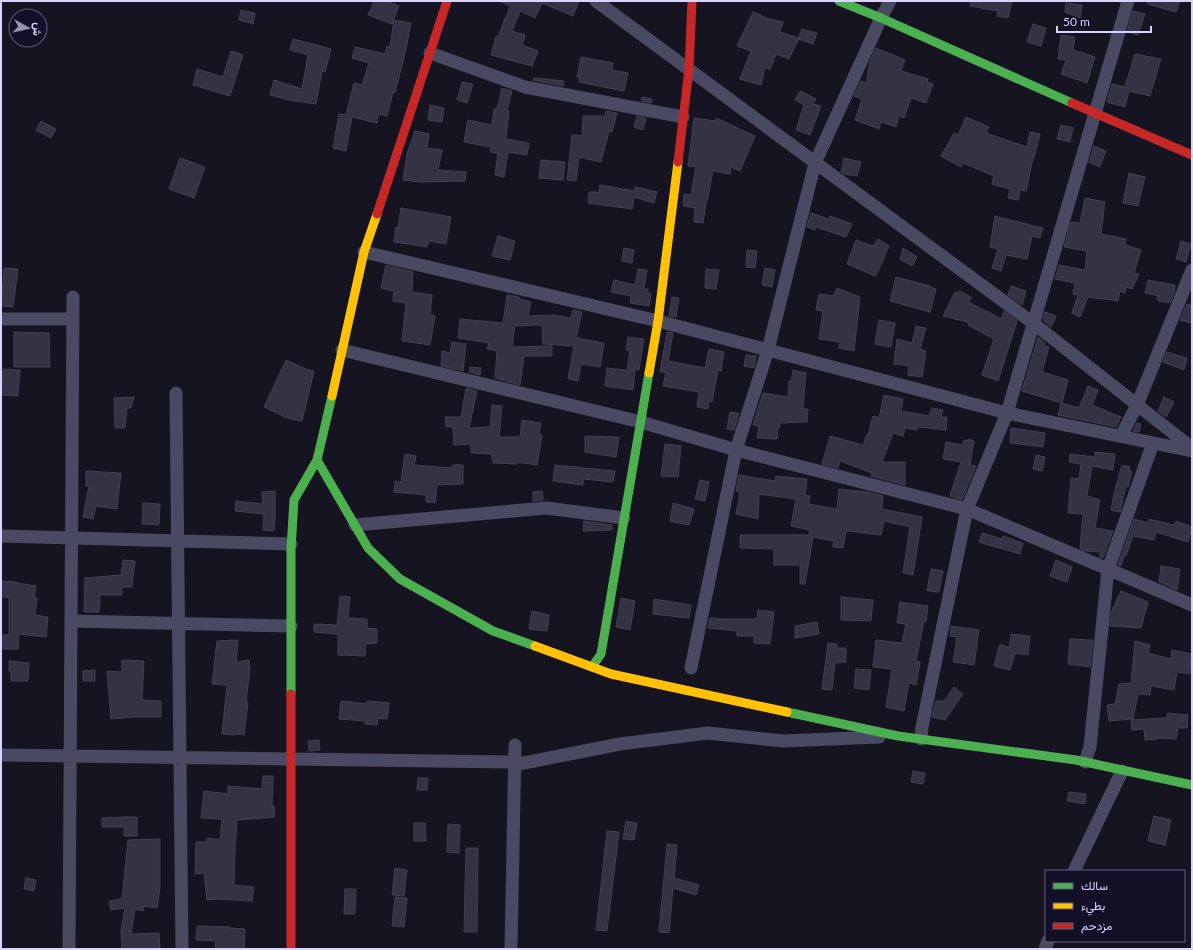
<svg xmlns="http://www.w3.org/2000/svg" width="1193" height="950" font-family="Lato,Vazirmatn,sans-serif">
	<rect width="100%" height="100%" fill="#161421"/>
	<path fill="#343243" stroke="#433f54" d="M374,1H387L399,6L392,24L368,15Z
		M499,1H579L573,16L542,3L535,18L520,11L512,31L525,35L522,45L538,51L532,66L491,55L496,36L498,37L505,18H506L510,6Z
		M971,1H1012L1008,18L997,16L998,11L970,6Z
		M1148,1H1180L1176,12L1148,4Z
		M1066,3L1082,5L1080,18L1065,12Z
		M241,10L255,13L253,24L239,20Z
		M1133,11L1145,14L1138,35L1127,32Z
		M753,12L769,19L783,22L780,32L799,38L789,59L776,54L770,70L765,67L761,85L740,79L751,51L737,46Z
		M394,20L411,23L406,49L395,93L393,92L387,116L378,114L377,123L352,117L346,151L333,148L339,114L346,115L354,83L362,85L369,63L352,58L355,47L385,54L387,46L390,47Z
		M1033,24L1046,28L1041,46L1027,42Z
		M802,29L817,33L813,44L798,39Z
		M1061,35L1075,37L1073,50L1095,57L1087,83L1061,74L1066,60L1058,59Z
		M293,39L331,49L325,72L322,71L316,104L289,100L270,95L274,80L302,89L308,55L290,50Z
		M876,48L905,60L901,71L928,79L927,82L933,84L926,103L911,98L904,118L899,116L896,127L881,122L879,129L855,120L862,99L854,96L861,81L866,83L870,61Z
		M231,51L243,55L230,96L193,85L197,69L223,77Z
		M1135,54L1161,59L1150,96L1129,91L1125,107L1107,102L1112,84L1125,87Z
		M581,57L613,63L612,70L628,73L624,91L579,82V77H577Z
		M534,78L564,81L563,86L533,80Z
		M462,82L473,84L467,103L457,100Z
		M502,88L512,91L507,111H509L506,139L529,143L527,155L508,152L504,177L495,175L498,153L490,152L491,147L464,142L468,120L492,125L494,109H497Z
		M800,91L816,99L813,104L821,106L810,135L796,130L804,105L795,100Z
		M642,97L652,99L651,103L641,101Z
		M430,105L444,108L442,122L428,120Z
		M606,111L617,113L612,132L609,131L601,162L579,157L576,181L567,180L572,135L582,136L583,116H605Z
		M637,116L646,118L643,130L634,127Z
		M966,117L989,127L986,133L1027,147L1030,132L1040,134L1034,158H1033L1026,191L1020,190L1018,200L1008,198L1010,189L992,184L994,176L963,163L961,167L941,156L954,133L958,135Z
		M694,118L716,121V118L755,136L740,171L731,167L730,174L713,171L707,202H706L703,223L694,222L695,208L683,206L684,194L691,195L696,167L688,166Z
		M41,121L56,129L51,138L36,130Z
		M1061,125L1073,128L1070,142L1057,139Z
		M415,131L429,134L427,148L442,150L438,170L466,172L465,181L420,182L403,180L407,154Z
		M1094,146L1106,151L1100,167L1089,162Z
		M180,158L205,167L194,198L169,189Z
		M844,158L861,162L857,176L844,174L841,172Z
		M541,160L565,162L563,180L539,178Z
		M1129,173L1145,177L1138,206L1123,203Z
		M600,185L635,191V187L657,192L654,203L634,197L632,209L588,203L589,192H599Z
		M1085,198L1105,202L1101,234L1126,239L1125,245L1141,250L1134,273L1139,274L1132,289L1126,287L1125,293L1120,291L1118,301L1088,297L1080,317L1072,313L1078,295L1073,294L1075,283L1055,279L1059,265L1085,270L1087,251L1064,247L1071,222L1080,223Z
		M401,208L451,217L446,244L429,241L427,247L394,242L396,227L398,228Z
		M811,213L829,219L830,216L852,224L846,237L816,227L815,230L807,227Z
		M995,216L1043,228L1040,238L1032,236L1027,259L1006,255L1001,271L992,268L998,249L990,247Z
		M498,236L515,241L510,260L492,256Z
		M878,239L889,246L879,269L875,276L847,264L856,240L873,246Z
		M1181,241L1191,244L1186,262L1176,259Z
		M624,248L634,250L632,263L622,261Z
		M903,248L917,257L912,266L900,259Z
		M747,250L757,251L755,268L746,267Z
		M386,265L413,272L412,292L432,295L430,315L435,316L430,345L402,341L406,303L393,301L394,291L381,288Z
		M4,268L18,269L13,307L1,306Z
		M765,268L775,270L772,287L762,285Z
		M638,269L647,270L644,289H648V293L651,294L649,306L630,303L631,296L611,292L614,280L635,285Z
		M706,269L719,270L716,289L705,288Z
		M896,277L930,286V287L936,289L930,312L890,301Z
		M1148,280L1175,285L1174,293L1170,303L1158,301V296L1145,293Z
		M1011,286L1026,291L1022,305L1008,295Z
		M837,288L860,297L854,351L839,348L840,342L819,339L823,311L816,310L819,294L833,296Z
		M959,291L971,297L969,302L1001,319L1004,311L1017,321L998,381L982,375L994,339L968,325V322L943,316L955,292L958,293Z
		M507,295L519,297V299L531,302L528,316L552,315L571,318L573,310L582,312L576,338L604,343L600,367L581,364L578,381L568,379L574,346L543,344L542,325L515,326L512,347L552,346V356H524L520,385L495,378L497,351L487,349L489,343L458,338L460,319L503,323Z
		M672,297L679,298L676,317L669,316Z
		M1187,304L1192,305V323L1180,320Z
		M1045,312L1056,316L1051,327L1043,320Z
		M879,320L895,323L891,347L875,344Z
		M916,326L926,328L920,349L926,351L922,377L908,375L909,366L894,364L897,339L912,343Z
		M14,332L49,333L50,367H14Z
		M667,332L673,333L668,361L705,368L709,349L724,352L721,371L718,370L712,402L709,401L708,409L697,407L699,392L663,386L666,372H660Z
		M628,337L644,339L639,370L627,369L630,351L626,350Z
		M1038,337L1045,343L1044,346L1049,347L1042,372L1068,380L1062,403L1022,391Z
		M452,342L466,344L463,371L441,366L442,351L450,353Z
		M1167,352L1187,358L1184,370L1163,362Z
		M746,355L756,356L754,368L744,366Z
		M286,360L306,369L314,371L302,421L287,418L264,407Z
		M470,367L481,368L480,375L469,372Z
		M607,368L635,371L633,390L605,386Z
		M3,369L20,370L18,396L1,395Z
		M793,370L806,373L803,409H808L807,422L780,423L779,428H778L777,439L757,438L759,426L753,425L763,393L788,397L789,381L791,382Z
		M1088,386L1098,390L1092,405L1121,417L1116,427L1058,415L1061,403L1079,408Z
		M466,388L477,391L469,428L490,427L492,405L502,406L499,437H520L522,420L541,423L539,434L542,435L537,465L517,462V464L493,463L491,454L471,453V444L454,445L453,427H446L445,417H461Z
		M884,395L903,399L901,411L929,416L932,408L943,410L941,417H947L946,430L917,427V430L905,428L903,436L893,433L882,462H905V485L871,476L872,473L840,461L838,468L822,464L830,436L863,445L867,434L868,435L873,416L879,418Z
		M134,397L131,408H127L125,428H115L114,398Z
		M1164,397L1174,402L1166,417L1158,411Z
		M730,412L739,413L734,430L727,429Z
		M1137,423L1141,424L1139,432L1133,431Z
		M1011,428L1045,433L1043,447L1010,443Z
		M585,436L619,437L616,457L585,452Z
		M968,439L974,441L970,465L976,466L962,500L950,496L961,462L943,459L946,442L963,445L964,440L968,441Z
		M665,444L681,446L678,477L661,476Z
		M1095,452L1115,454L1113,470L1092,466L1087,496L1100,500L1095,528L1113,531L1103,558L1100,557V552L1085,551L1080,549L1083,514L1068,513L1071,478L1079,479L1081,464L1069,462L1070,454L1095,457Z
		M405,454L416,456L414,465L453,468V465H463V484L437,485L435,503L426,502V495L394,492L395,481L401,482Z
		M1036,455L1045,457L1042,471L1033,469Z
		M555,465L615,471L613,482L583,479V485L553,481Z
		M1122,465L1130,467L1129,471L1132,472L1128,487L1126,486L1120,512L1111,510L1114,494Z
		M86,471L121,473L117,509L96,506L93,519L83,517L89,486H86Z
		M739,475L775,481L776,476L807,479L805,495L810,496L809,504L837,509L839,489L868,492L883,496L882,509L922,517L913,575L903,573L910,527L884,521L881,535L846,531L843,548L833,547L834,541L813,537L805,584H800V565H774V549L740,548V535H809L810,530L791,526L796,499L759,494L758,519L736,514L740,492L736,491Z
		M700,480L709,482L705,501L695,499Z
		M275,491V518L274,531L263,530L264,514L235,511L236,501L263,504L262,492Z
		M542,491L543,500L533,501V492Z
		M143,503L160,504L159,525L142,524Z
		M673,503L694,509L689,525L670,521Z
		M1134,519L1148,523L1149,519L1174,525L1176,521L1192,527V529L1188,542L1156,532L1154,540L1133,536L1126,556L1124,555L1121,566L1118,565Z
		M584,521L612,525V530L583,531Z
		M982,533L1002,539L1003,536L1023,543L1020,554L979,542Z
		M123,560L135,561L132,587H122V595H100L99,612H84L85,578L121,575Z
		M1056,560L1072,567L1067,582L1050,576Z
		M1161,566L1180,569L1177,590L1159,582Z
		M931,569L943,571L939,592L927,591Z
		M1,581L17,582V583L36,586L34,598H37L35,615L48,617L46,637L19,634L18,649H1V635H9V597H2Z
		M1121,591L1148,602L1141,628L1110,626L1112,610Z
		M340,596L350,597L348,618L367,619V628L377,629V643L366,644L365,656L338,655V634L314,632V624L337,625Z
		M841,597L873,600L871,621L841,620Z
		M621,598L635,601L630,630L616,627Z
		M654,599L691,605L689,618L653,614Z
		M900,602L928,606L926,622L924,621L916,661L920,662L916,685L909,683L904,711L886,707L892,669L873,667L876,640L902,643L906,624L897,623Z
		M758,610L774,612L770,644L754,643V636H737V631L708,628L710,618L722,619H757Z
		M532,611L549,615L547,631L529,629Z
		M817,622L819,634L795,638V626Z
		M951,626L979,630L974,665L953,662L957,637L950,636Z
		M1011,634L1030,636L1028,655L1015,653L1010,670L994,666L1000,644L1009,648Z
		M1070,639L1093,640L1090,667L1068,664Z
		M238,640L236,662L249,660L250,668L246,702H248L244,735L235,734V735L222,734L227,685L212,684L217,641Z
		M1135,641L1150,645L1148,653L1171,659L1172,650L1191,654L1190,674L1177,672L1174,690L1151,686L1150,695L1138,694L1133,719L1109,721L1107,705L1115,704L1119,684L1131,683Z
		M828,643L837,644V648H846V662L835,663L832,690L822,689Z
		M122,660L144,661L142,700L161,701V717H133L111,719L107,671L122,672Z
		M9,661L29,663L28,681H11V671H9Z
		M856,669L871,670L869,690L854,688Z
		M95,670V681H83V671Z
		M954,687L963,694L945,720L932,717L936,701H944Z
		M341,701L367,704V701L389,703L387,719L378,718L377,725L365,724V721L339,719Z
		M1168,713L1188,715L1187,728H1178L1176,739L1157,738V739L1145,740L1144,729L1132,730L1131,720L1167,718Z
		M319,740L320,750L309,751L308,741Z
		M913,771L925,773L923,784L911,782Z
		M263,776H273L272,807L274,806L275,817L237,820L235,848L234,885L254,887L252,901L217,899L207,900L204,873L195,874L196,842H207V838L220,840L222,819L201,818L204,791L228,794V786L262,789Z
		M418,778H428L427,790H417Z
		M1069,792L1086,794L1085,804L1067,801Z
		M1154,816L1171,820L1165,845L1148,841Z
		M124,817H137V836H124V827H102V818Z
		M626,821L637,823L634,840L623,839Z
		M414,823H425L426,841H414Z
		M448,824L460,825L459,853L447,852Z
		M607,831L619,832L607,931L596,930Z
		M160,839V888L157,908L144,906L143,911L135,909L131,934L159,933L160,949H122L121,931L125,908L111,910L109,901L122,899L128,840Z
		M667,844L677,845L674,878L699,885L696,895L673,888L669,933L659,932Z
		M466,848H478L477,932H464Z
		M395,868L407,870L404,896L392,895Z
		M26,878L36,880L34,891L24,889Z
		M345,889H356L355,914H344Z
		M395,897L407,898L404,927L392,926Z
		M197,926L230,927L229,928L245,929L244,949H215L216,941L196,940Z"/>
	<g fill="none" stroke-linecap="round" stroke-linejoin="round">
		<path stroke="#4a4962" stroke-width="13" d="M596,1L1033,323L1192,448
			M430,53L525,87L683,117
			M364,252L658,321L1007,413L1192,451
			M1,319H73
			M342,350L641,422L736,450L967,509L1192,605
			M176,393L182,949
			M1121,436L1137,405L1192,270
			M355,525L546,508L624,518
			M1,536L291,544
			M71,621L291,626
			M691,668L736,450L768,350L815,163L881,18L890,1
			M921,739L922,727L967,509L1007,413L1128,1
			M1,755L514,762
			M1085,762L1090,747L1108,569L1153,443
			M514,765L620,744L708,733L783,741L879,737
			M1074,871L1122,771
			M69,949L73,297
			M511,949L515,745
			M1045,949L1048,941"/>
		<path stroke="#4caf50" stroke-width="9" d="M839,1L881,18L1072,103
			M317,460L368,548L400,579L493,631L535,646
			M592,667L601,654L649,373
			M291,694V549L294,500L317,460L332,396
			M787,712L898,736L1076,760L1192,785"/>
		<path stroke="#ffc107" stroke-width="9" d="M649,373L658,321L678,162
			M332,396L364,252L377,214
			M535,646L611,674L787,712"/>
		<path stroke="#c62828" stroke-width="9" d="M1072,103L1192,155
			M678,162L689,69L692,1
			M377,214L447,1
			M291,694V949"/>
	</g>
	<rect width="1193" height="950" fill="none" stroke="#d9d4ff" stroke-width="4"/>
	<rect x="1045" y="870" width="140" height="72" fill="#130f26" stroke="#625e7d"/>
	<rect x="1053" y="883" width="20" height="6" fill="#4caf50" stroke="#625e7d"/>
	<text x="1081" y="890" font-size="12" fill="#d9d4ff">سالك</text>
	<rect x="1053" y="903" width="20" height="6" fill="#ffc107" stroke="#625e7d"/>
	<text x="1081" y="910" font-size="12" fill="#d9d4ff">بطيء</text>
	<rect x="1053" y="923" width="20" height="6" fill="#c62828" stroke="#625e7d"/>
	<text x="1081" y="930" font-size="12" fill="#d9d4ff">مزدحم</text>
	<g transform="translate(28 28) rotate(98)"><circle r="19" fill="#130f26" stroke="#625e7d"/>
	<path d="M0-3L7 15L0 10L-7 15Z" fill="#9591b1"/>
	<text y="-6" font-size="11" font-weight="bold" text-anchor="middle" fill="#d9d4ff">ش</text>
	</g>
	<path d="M1057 26v6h94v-6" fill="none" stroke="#d9d4ff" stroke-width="2"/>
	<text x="1063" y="26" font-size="12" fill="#d9d4ff" stroke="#130f26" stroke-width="3" paint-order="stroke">50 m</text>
</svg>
